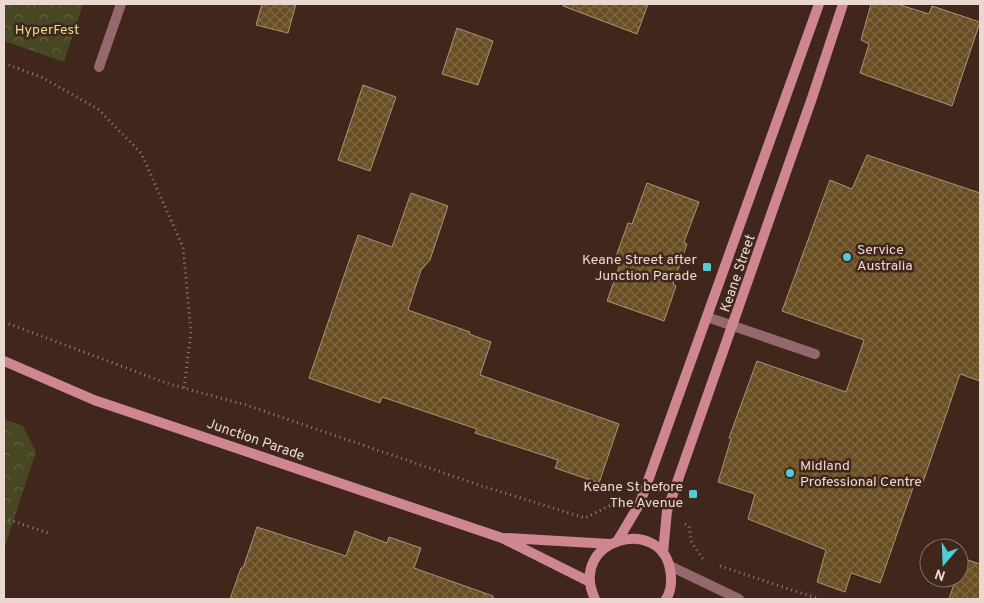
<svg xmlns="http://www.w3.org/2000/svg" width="984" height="603" font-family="Overpass,sans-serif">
	<defs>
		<pattern id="park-crowns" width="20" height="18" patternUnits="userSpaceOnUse" patternTransform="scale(1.25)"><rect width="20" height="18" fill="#474724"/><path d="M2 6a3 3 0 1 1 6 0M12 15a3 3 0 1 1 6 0" fill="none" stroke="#626143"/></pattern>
		<pattern id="building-cross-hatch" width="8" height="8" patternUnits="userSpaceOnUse" patternTransform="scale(1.25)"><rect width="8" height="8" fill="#6a4e23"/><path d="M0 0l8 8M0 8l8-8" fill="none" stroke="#7f6742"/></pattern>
	</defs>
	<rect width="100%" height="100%" fill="#40261b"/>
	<path fill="url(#park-crowns)" d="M4,4H83L64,62L4,41Z
		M4,419L23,426L36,452L4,549Z"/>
	<path fill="url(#building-cross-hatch)" stroke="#a79379" d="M262,4H296L288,33L256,25Z
		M564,4H648L637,34L563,6Z
		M871,4H897L929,14L932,6L980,22L952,106L860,73L869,44L861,40Z
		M457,28L493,41L478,85L442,74Z
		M363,85L396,97L370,171L338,160Z
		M867,155L980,193V381L960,374L923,482L916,479L880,583L851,573L845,592L817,582L826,550L748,519L755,494L718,482L731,439L729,438L757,361L846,392L864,340L782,311L830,180L852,189Z
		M647,183L699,202L684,242L687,244L673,284L676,286L664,321L607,301L621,261L615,259L628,223L632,224Z
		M411,193L448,206L430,260L421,270L408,310L470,332L469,334L491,342L480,375L619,424L599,483L555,468L558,460L475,433L477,429L382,397L380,403L309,378L358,235L392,247Z
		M257,527L346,556L355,531L387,543L389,537L421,548L414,568L493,596V599H230L241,568H243Z
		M962,558L980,564V599H949L956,578H959V568Z"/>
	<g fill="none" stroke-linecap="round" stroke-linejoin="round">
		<path stroke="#968077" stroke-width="3" stroke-dasharray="1 4" stroke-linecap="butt" d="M4,63L43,78L98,109L141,153L183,247L191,332L184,388
			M4,322L169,384L246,405L482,486L585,518L615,503L617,504
			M4,518L48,533
			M685,524L689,526L691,541L704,561
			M720,566L819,599"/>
		<path stroke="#94686d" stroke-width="10" d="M707,317L815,354"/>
		<path stroke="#94686d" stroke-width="10" d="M99,67L121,4
			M670,566L739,599"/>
		<path stroke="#ce8791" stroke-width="10" d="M4,361L94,400L502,538L590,582
			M506,538L610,544
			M618,540L640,503L819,4
			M663,553L667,511L812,98L843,4
			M595,599C567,539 660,515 670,569C672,580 672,590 666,599"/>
	</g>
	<g fill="#52cbd8" stroke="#40261b" stroke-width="2">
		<circle cx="847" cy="257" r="5"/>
		<rect x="702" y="262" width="10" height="10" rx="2.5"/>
		<circle cx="790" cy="473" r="5"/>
		<rect x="688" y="489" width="10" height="10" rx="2.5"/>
	</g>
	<g text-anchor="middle" stroke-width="5" stroke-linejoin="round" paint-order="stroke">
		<g font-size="14" fill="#dfde90" stroke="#40261b">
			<text x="47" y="34">HyperFest</text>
		</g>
		<g font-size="14" fill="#ead8d1" stroke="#40261b" text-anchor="start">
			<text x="857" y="254">Service<tspan x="857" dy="16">Australia</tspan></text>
			<text x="697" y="264" text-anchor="end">Keane Street after<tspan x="697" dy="16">Junction Parade</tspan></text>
			<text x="800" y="470">Midland<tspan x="800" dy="16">Professional Centre</tspan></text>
			<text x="683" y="491" text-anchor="end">Keane St before<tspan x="683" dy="16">The Avenue</tspan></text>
		</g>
		<g font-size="14" fill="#ead8d1" stroke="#40261b">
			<text transform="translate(737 273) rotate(-71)" y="5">Keane Street</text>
			<text transform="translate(256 439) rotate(19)" y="5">Junction Parade</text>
		</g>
	</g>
	<rect width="984" height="603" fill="none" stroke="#ead8d1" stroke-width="10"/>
	<g transform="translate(944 563) rotate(199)"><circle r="24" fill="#40261b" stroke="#846d64"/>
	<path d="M0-4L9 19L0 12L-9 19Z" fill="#52cbd8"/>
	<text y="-8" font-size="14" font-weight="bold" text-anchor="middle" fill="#ead8d1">N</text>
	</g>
</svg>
